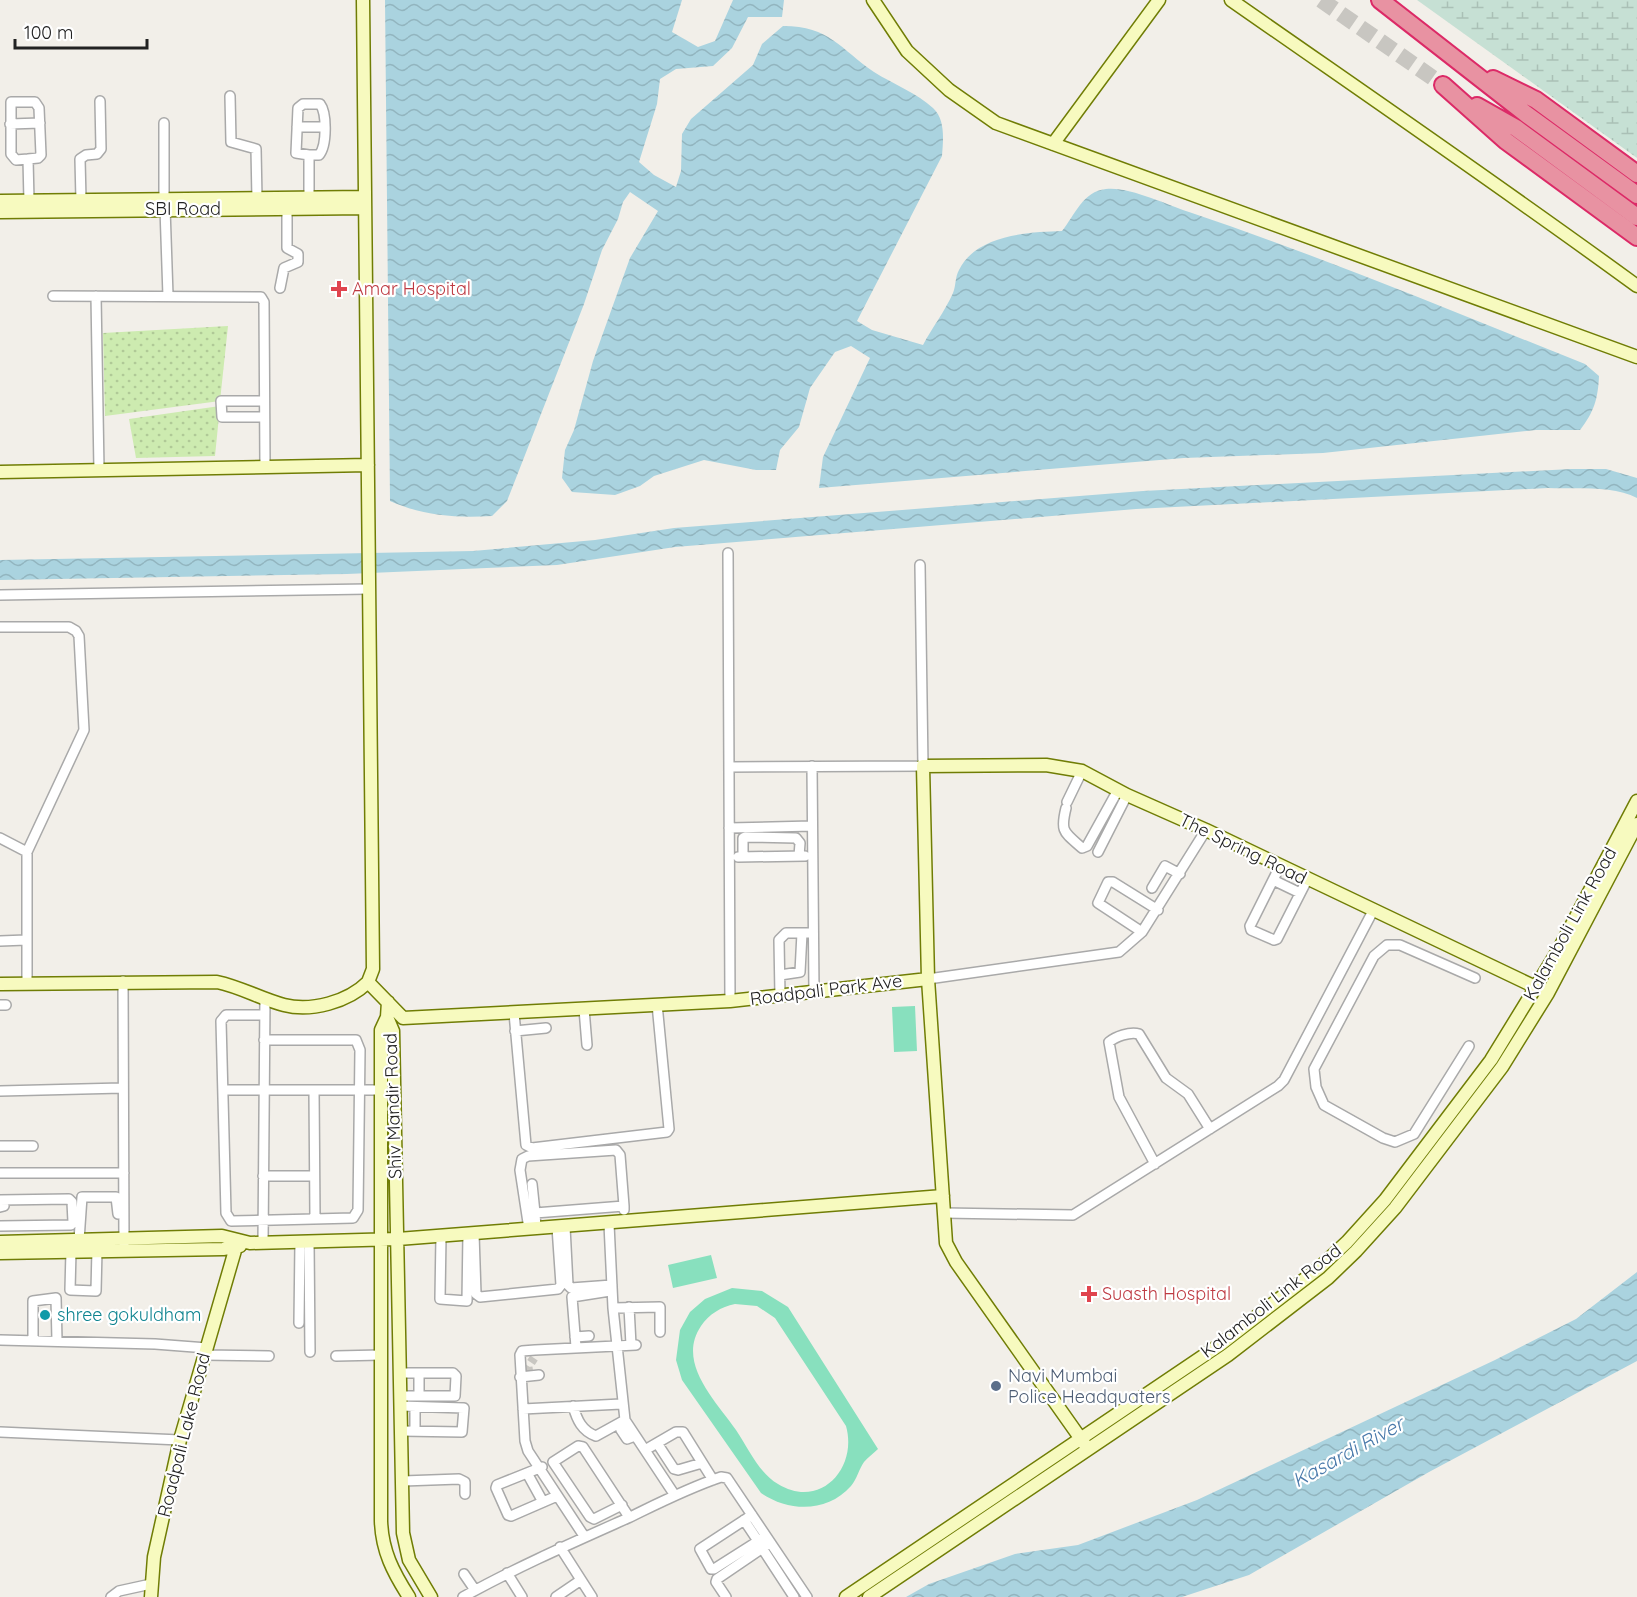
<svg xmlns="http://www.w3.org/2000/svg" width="1637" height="1597" font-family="Quicksand,sans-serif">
	<defs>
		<pattern id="grass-dots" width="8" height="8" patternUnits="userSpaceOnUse" patternTransform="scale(1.5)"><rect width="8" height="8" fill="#cdebb0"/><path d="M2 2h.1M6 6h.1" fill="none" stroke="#b0c997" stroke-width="1.8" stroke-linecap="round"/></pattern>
		<pattern id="wetland-marsh" width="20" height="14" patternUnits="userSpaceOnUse" patternTransform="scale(1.5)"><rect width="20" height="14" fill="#c6e0d4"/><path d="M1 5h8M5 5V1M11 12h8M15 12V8" fill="none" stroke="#aac0b6"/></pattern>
		<pattern id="water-waves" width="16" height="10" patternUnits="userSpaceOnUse" patternTransform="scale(1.5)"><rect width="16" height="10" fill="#aad3df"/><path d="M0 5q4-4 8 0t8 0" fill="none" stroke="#92b5bf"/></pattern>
	</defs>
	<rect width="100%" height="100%" fill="#f2efe9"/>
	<path fill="url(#grass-dots)" d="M228,326L220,401L105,416L103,333Z
		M220,406L215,456L136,458L129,419Z"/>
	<path fill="url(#wetland-marsh)" d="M1417,0H1637V158Z"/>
	<path fill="#88e0be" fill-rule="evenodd" d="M915,1006L917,1051L894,1052L892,1007Z
		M711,1255L717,1278L673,1288L668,1265Z
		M732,1288L762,1291L788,1307L878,1449C874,1453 868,1457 864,1462C859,1469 857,1479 851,1486C827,1513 789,1512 761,1493L682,1380L676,1360L680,1330L690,1312L705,1299ZM735,1304L757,1306L775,1318L846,1426C858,1468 820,1510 778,1484C759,1473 748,1448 736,1430C716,1401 676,1363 701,1326C709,1314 721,1307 735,1304Z"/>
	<path fill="url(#water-waves)" d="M385,0H682L672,32L698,47L715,41L733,0H784L782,17H748L732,48L713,66L676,69L660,79L657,104L639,162L654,175L676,187L681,171L682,134L691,119L753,65L762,44L783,26C830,26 840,49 874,72C893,84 917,93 933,108C946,120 943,141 942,156L857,321L872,330L923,345C932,328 945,311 953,293C956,286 955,277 959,270C976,235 1028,232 1062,231C1075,215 1083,191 1106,189C1128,186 1168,205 1189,212C1323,257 1454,312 1585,364L1599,376C1598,399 1594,412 1580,430H1536L1323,453L1184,458L819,488L823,457L870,358L851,346L835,352L810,388L799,427L780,450L776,470H756L704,460L654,476L640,486L615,495L572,492L562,478L565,450L574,430L593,361L630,258L658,211L630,192L623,202L618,219L602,250L584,304L507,501L492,516C455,518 424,516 390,501Z
		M1571,469H1606L1637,478V498C1613,485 1575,489 1548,488L1136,509L675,547L557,565L347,574L0,580V560L473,551L595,540L674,528L1143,491Z
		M1637,1272V1361L1429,1472L1249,1575L1182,1597H906L929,1584L1015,1554L1078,1545L1197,1500L1495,1360L1576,1319Z"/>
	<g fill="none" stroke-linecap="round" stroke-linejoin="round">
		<path stroke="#c8c6c1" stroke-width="9" stroke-dasharray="9 4.5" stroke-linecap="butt" d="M529,1375L528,1367L534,1358"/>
		<path stroke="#c8c6c1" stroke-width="16" stroke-dasharray="16 8" stroke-linecap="butt" d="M1321,0L1443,85"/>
		<defs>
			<path id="street" d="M230,96L231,142L256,149L257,199
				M164,123V199
				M10,124L40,123
				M297,127H324
				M28,159L38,158L41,155L39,108L35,102H11V154L16,160L28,159L29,201
				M309,198V155L296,153L298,108L303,104H320C327,113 327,146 319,155H309
				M81,200L80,159L86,155L97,154L101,149L100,101
				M165,208L168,296
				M280,288L284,268L298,262V254L287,248V208
				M53,296L261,297L264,302L265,466
				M96,296L99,470
				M264,401H221L222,417H264
				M728,553L730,1001
				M0,595L369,589
				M0,627H69L76,631L79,636L84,730L27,852V983
				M812,766L814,992
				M729,767L923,766L920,565
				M1067,802L1082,771
				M1066,808C1060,832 1064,832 1082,848L1087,846L1118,790
				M729,828L812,826
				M0,838L27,852
				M1098,852L1127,795
				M738,857L805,856
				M743,857V838L745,837L796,838L800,843L799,856
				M1280,866L1250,926L1251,930L1274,940L1277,939L1307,880
				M1273,880L1300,893
				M1152,888L1165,866L1180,874
				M1142,932L1098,903L1108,882H1113L1158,910
				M0,941L26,940
				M780,975L800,972L802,933
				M928,979L1119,952L1142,932L1206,830
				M123,981L124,1244
				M780,996L779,940L786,933H813
				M0,1005H6
				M584,1009L587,1045
				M514,1013L526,1145L532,1148L667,1132L669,1129L657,1004
				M515,1031L546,1028
				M264,1040H356L360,1050L358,1210L353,1218L231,1221L226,1213L221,1021L226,1015H264
				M1469,1046L1414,1134L1395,1142L1383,1138L1324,1105L1316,1087L1314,1069L1374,956L1387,945H1400L1475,978
				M223,1090H381
				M314,1090L315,1219
				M0,1091L122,1088
				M0,1146H33
				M1155,1164L1119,1097L1109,1042C1115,1037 1130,1031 1139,1034L1166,1078L1188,1094L1210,1129
				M0,1173H124
				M263,1176H314
				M0,1200L69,1199L72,1202L73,1222L71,1225L0,1226
				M0,1207L4,1206
				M531,1213H535L532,1184
				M944,1213L1073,1215L1278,1086L1284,1080L1374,909
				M609,1224L613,1308L625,1420L674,1494
				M565,1227L568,1285L571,1288L612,1285
				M529,1229L520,1170L522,1159L528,1156L616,1150L620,1155L624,1206
				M536,1229L535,1213L624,1206V1210
				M474,1234L476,1294L480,1297L558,1289L561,1285L557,1227
				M441,1236L440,1299L467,1301L468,1234
				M79,1240L82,1197H116L118,1214
				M309,1242L310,1352
				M263,1243L265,998
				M71,1251L70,1290L96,1291L97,1250
				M629,1307L631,1345
				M613,1308L660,1307V1332
				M299,1323L300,1242
				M575,1337L589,1336
				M0,1340L155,1344L207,1348
				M33,1341V1301L56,1298L57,1341
				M576,1347L572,1297L610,1291
				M204,1355L269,1356
				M336,1356L381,1355
				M399,1373H453L456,1376L455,1396H400
				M419,1374V1396
				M520,1377L539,1375
				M401,1406L464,1408L462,1432L402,1431
				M573,1406C577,1420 582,1431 596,1436L625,1420
				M523,1409L621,1404
				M628,1425L621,1430L627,1439L635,1436
				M415,1431V1407
				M0,1432L180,1440
				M657,1443L674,1469L678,1470L702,1463
				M645,1450L676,1432H683L713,1480
				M542,1467L497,1485L496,1488L508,1515L511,1516L557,1496
				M527,1473L543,1502
				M403,1481L459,1479L465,1482V1494
				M622,1505L594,1519L590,1517L553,1462L578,1446L583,1447L629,1517
				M752,1515L700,1549L711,1569H714L766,1536
				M744,1520L758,1541
				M584,1536L528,1451L525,1441L520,1355L522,1351L535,1350L636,1345
				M560,1547L592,1597
				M762,1548L794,1597
				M507,1573L522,1597
				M464,1574L475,1590
				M111,1597L119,1591L151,1584
				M463,1597C517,1567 572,1543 628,1518C659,1503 688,1488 721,1477L727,1478L807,1597
				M556,1597L581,1580
				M726,1597L716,1582L717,1579L770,1543"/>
			<path id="secondary" d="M363,0L373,969L368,982L403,1018L730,1001L928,979
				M873,0L907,51L949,90L996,123L1637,357
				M1231,0C1367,95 1503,188 1637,286
				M1053,144L1159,0
				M0,201L365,197
				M0,212L365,208
				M0,472L368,465
				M0,984L217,982C241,987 261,999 284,1005C311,1012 348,1002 368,982
				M388,1002L387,1017L381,1030V1521C382,1551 393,1572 409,1597
				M387,1017L393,1031L403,1533L409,1560L431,1597
				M0,1242L222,1236L250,1243L398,1239L943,1196
				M0,1253L223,1249L240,1246
				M1088,1449L956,1262L946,1243L928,979L923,766L1046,765L1082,771L1127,795L1206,830L1548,993
				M151,1597L154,1557L180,1440L238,1240
				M846,1597L1221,1344L1319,1268L1347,1242L1385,1200L1491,1060L1559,949L1637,801
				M869,1597L1228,1355L1328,1278L1356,1251L1395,1208L1502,1067L1548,993L1637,824"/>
			<path id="highway" d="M1380,0L1526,114L1637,195
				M1493,79L1536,100L1637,174
				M1443,85L1506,141L1637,237
				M1477,106L1516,128L1637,217"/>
		</defs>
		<use href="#street" stroke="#a9a9a9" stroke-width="12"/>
		<use href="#secondary" stroke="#707d05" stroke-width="15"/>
		<use href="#highway" stroke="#dc2a67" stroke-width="20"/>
		<use href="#street" stroke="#fff" stroke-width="9"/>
		<use href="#secondary" stroke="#f7fabf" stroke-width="12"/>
		<use href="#highway" stroke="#e892a2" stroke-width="16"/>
	</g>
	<g fill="#e0444e" stroke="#fff" stroke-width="2">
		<path d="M336 280h6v6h6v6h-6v6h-6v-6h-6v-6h6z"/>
		<path d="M1086 1285h6v6h6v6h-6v6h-6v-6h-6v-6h6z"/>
	</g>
	<circle fill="#0f9aa8" stroke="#fff" stroke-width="2" cx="45" cy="1315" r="6"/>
	<circle fill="#5c6f8a" stroke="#fff" stroke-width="2" cx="996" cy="1386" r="6"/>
	<g text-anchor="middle" stroke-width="4.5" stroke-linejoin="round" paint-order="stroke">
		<g font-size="18" fill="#222" stroke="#fff">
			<text x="183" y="215">SBI Road</text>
			<text transform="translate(1243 849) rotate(26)" y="6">The Spring Road</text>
			<text transform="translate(1570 924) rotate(-61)" y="6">Kalamboli Link Road</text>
			<text transform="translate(826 990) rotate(-7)" y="6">Roadpali Park Ave</text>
			<text transform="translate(393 1106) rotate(-92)" y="6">Shiv Mandir Road</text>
			<text transform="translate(1271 1301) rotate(-38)" y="6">Kalamboli Link Road</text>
			<text transform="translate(184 1435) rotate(-76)" y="6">Roadpali Lake Road</text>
		</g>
		<g font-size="18" fill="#be3a42" stroke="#fff" text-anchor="start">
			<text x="352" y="295">Amar Hospital</text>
			<text x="1102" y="1300">Suasth Hospital</text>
		</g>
		<g font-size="18" fill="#0d838f" stroke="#fff" text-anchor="start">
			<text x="57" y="1321">shree gokuldham</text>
		</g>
		<g font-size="18" fill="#4e5e75" stroke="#fff" text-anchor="start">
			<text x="1008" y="1382">Navi Mumbai<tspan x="1008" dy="21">Police Headquaters</tspan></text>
		</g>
		<g font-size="20" font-style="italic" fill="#4a7aab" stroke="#fff">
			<text transform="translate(1348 1452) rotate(-29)" y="7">Kasardi River</text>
		</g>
	</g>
	<path d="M15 39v9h132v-9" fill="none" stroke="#222222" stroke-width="3"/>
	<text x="24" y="39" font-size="18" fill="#222222" stroke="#ffffff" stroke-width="4.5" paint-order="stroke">100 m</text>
</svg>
